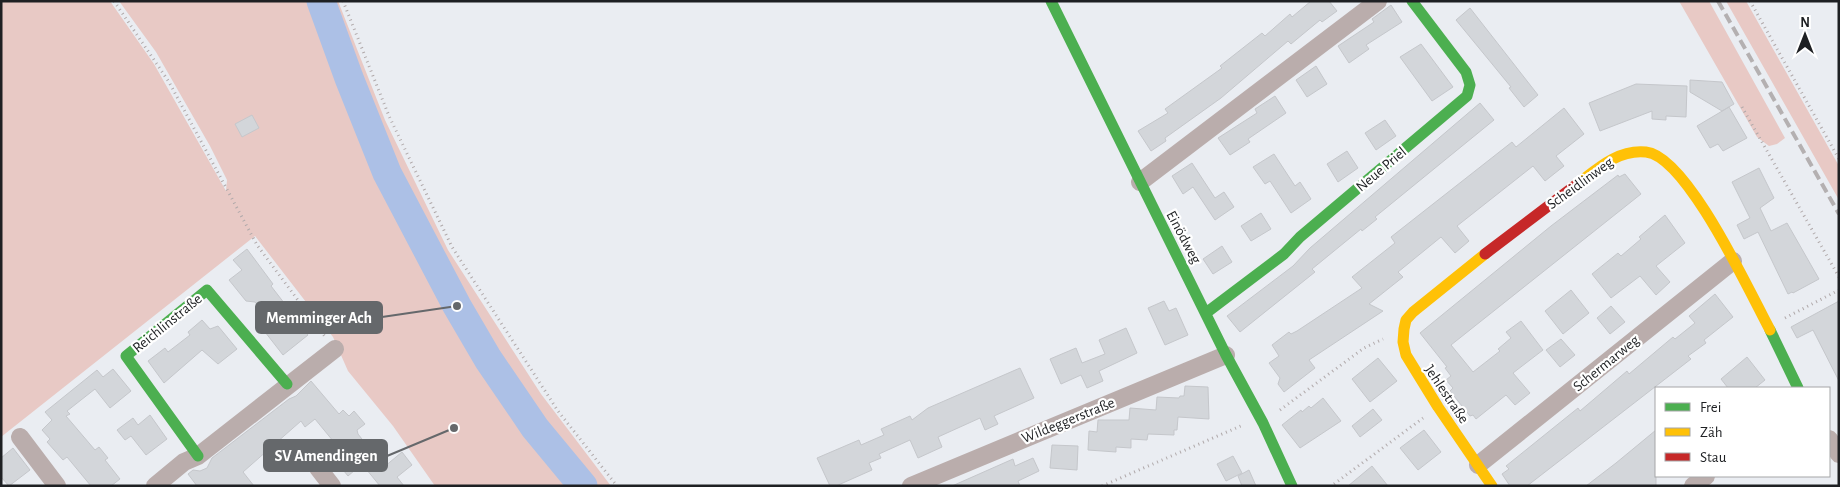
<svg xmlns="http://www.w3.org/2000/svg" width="1840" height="487" font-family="'Alegreya Sans',sans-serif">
	<rect width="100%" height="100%" fill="#eaedf2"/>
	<path fill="#e8c9c5" d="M1,1H110L154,64L226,191L227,180L210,146L156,52L119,1H338L385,120L448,250L541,394L611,486H435L393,426L348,371L333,337L255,236L1,437Z
		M1679,1H1709L1785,138L1777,144L1769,146L1757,137Z
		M1726,1H1746L1839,166V200Z"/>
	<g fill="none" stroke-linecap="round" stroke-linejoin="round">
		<path stroke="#acc0e6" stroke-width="29" d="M321,1L349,78L387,173L457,306L488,359L535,428L583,486"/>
	</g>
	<path fill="#d3d6da" stroke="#c5c7cb" d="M1311,1H1329L1337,11L1322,22L1320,20L1291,44L1288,41L1221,98L1165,138L1166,141L1151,151L1138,131L1168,113L1165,109L1222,68L1220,66L1262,33L1265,36L1290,14L1292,17Z
		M1391,5L1402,22L1366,45L1369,49L1349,63L1338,46L1374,22L1372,19Z
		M1470,8L1538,95L1524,107L1509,88L1511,87L1456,20Z
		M1421,44L1453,87L1432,101L1400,57Z
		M1316,66L1327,84L1307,97L1296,80Z
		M1690,80L1722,82L1734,104L1722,111L1690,92Z
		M1636,84L1687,86L1686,117L1666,116V120L1652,119V111L1600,131L1589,103Z
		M1275,96L1286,113L1248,139L1250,142L1230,155L1218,138L1257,113L1255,109Z
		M1480,103L1494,120L1375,217L1377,219L1362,231L1361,229L1312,269L1315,272L1240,332L1227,316L1293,266L1310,248Z
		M1729,107L1747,138L1723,151L1718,144L1710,148L1697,126Z
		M1564,108L1584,134L1556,156L1564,166L1545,181L1533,166L1457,226L1469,241L1455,253L1441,237L1398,272L1403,277L1369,304L1383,311L1309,360L1315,368L1284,392L1278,384L1280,378L1269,363L1279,356L1272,345L1289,332L1291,334L1297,331L1362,288L1352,277L1395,243L1391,237L1512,142L1516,147Z
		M252,115L259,128L242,137L235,124Z
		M1385,120L1396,136L1376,150L1365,133Z
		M1347,151L1358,168L1338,182L1327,164Z
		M1274,154L1295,186L1300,182L1311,199L1291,213L1270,181L1265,184L1253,167Z
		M1192,163L1215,198L1224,192L1234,207L1215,220L1193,187L1183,194L1172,176Z
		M1759,168L1774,198L1760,208L1771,231L1787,223L1819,279L1793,293L1792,292L1788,294L1758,232L1744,239L1737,225L1750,218L1732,182Z
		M1625,174L1641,194L1451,345L1473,372L1500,351L1498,349L1511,338L1506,332L1521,321L1543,350L1513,373L1530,393L1515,405L1506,395L1476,419L1473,415L1470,416L1450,391L1453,388L1446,380L1451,376L1445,368L1447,367L1420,333L1551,226L1618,175L1619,177Z
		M1261,213L1271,229L1251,241L1241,226Z
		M1665,215L1685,243L1656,266L1670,282L1656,295L1640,276L1611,298L1592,274L1618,253L1621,256L1641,239L1639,237Z
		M1222,246L1232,262L1213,274L1203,259Z
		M247,249L273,284L271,286L288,308L287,309L308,335L283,355L265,332L273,325L255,302L246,301L229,280L242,270L233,260Z
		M1571,290L1589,313L1563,334L1545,311Z
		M1715,294L1733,317L1704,340L1706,343L1688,356L1691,359L1527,486H1510L1502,474L1509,469L1506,466L1578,408L1580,411L1627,371L1629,374L1673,337L1675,339L1695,323L1689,316Z
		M1164,301L1169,311L1176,308L1188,335L1165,345L1148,308Z
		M1839,301V381L1813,330L1797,338L1791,327Z
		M1611,306L1625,322L1610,334L1597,318Z
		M202,320L210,329L218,326L237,349L218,364L202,350L164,383L148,361L165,348L168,352L190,335L188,332Z
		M1126,328L1137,353L1099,371L1103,381L1087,388L1081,375L1061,384L1050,359L1076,348L1082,363L1105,354L1099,340Z
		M1561,339L1575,355L1560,367L1546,350Z
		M1747,357L1765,380L1755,388H1728L1721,379Z
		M1378,358L1397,381L1370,402L1352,379Z
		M1020,368L1034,398L994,416L998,424L985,430L980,418L938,437L942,447L918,458L910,440L879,454L881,458L869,463L872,470L836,486H830L817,458L859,440L861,445L884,435L881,429L910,416L912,420L928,408Z
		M113,369L131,391L110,408L95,389L67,411L70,414L66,416L95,450L99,447L108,458L105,460L120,479L111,486H91L67,457L63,460L47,442L50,439L42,430L52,420L45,412L97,370L103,377Z
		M311,381L339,414L343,410L349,416L354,411L365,424L357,430L358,434L384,467L402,452L412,465L397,477L404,486H380L362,464L348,476L330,454L338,447L315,419L305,427L301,421L243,472L254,486H197L188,474L193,470L200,471L207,468L212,458L289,399L296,396Z
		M1185,386L1208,387L1209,419L1178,417L1177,430H1174V435L1148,434L1147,440L1131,439V448L1116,447V452L1088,450L1089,431L1097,432L1098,420H1129L1130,408L1156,410L1157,397L1179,398L1180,396H1184Z
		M1323,398L1341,421L1300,448L1282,425L1301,410L1302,412L1309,406L1311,408Z
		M1373,409L1382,420L1360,437L1352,426Z
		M150,415L167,439L146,455L131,436L125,440L117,430L133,418L138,425Z
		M1424,430L1441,452L1418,470L1400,448Z
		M1656,430V486H1586L1616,463Z
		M1052,445L1078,446L1077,470L1050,468Z
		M13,448L30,470L9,486L1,477V458Z
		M1233,456L1242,473L1226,481L1217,464Z
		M1033,458L1039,471L1018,481L1020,486H952L1013,459L1015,466Z
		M1372,466L1388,486H1348Z
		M1249,470L1256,486H1242L1238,476Z"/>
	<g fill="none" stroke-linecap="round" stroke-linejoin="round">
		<path stroke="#b0a9aa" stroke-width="3" stroke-dasharray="1 4" stroke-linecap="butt" d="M114,1L169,82L257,245L326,338
			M343,1L389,116L452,247L558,411L617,486
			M1750,1L1839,159
			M1742,107L1839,277
			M1785,318L1839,290
			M1280,410L1364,348L1383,339
			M1334,484L1423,418
			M1102,486L1243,425"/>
		<path stroke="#baadac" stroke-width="18" d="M1140,182L1378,1
			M20,437L57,486
			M1829,439L1839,454
			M1478,465L1733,261
			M318,468L332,486
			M155,486L184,462L198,456L335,349
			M911,486L1226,355
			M1693,486L1706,476"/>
		<path stroke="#4caf50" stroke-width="11" d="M1051,1L1226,355L1263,423L1292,486
			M1206,313L1284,254L1300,237L1467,96L1470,85L1466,72L1412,1
			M1770,330L1798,388
			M198,456L126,356L207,290L287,384"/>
		<path stroke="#ffc107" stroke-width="11" d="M1576,185C1597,169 1618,149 1646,152C1687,156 1750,293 1770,330
			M1485,254L1413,312L1406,320L1404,329L1403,342L1406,355L1438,407L1492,486"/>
		<path stroke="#c62828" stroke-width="11" d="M1485,254L1576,185"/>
		<path stroke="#b4b0b1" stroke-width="4" stroke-dasharray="10 5" stroke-linecap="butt" d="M1718,1L1839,214"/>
	</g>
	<g text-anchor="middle" stroke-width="4.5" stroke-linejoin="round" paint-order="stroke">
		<g font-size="15" fill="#1e2023" stroke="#fff">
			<text transform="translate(1381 169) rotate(-40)" y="5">Neue Priel</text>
			<text transform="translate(1580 183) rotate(-36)" y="5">Scheidlinweg</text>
			<text transform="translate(1184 237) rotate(62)" y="5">Einödweg</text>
			<text transform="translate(167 323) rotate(-39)" y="5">Reichlinstraße</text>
			<text transform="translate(1606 363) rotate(-39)" y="5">Schermarweg</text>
			<text transform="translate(1447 394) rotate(56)" y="5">Jehlestraße</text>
			<text transform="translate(1068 420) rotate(-22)" y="5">Wildeggerstraße</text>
		</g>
	</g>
	<path fill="none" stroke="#65686b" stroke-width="2" d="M457 306L382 317M454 428L387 456"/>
	<g fill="#65686b" stroke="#fff" stroke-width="2">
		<circle cx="457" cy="306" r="5"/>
		<circle cx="454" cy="428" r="5"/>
	</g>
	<g fill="#65686b" stroke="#65686b" stroke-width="2">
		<rect x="256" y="302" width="126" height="31" rx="5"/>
		<rect x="264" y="440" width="123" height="31" rx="5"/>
	</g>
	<g font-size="16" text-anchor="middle" font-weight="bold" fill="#fff">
		<text x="319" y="323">Memminger Ach</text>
		<text x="326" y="461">SV Amendingen</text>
	</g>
	<rect width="1840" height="487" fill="none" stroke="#1e2023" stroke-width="5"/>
	<rect x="1655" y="387" width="175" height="90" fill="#ffffff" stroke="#a5a6a7"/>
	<rect x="1665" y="403" width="25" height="8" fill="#4caf50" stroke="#a5a6a7"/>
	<text x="1700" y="412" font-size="15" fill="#1e2023">Frei</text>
	<rect x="1665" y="428" width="25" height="8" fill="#ffc107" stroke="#a5a6a7"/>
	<text x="1700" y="437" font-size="15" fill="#1e2023">Zäh</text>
	<rect x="1665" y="453" width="25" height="8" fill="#c62828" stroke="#a5a6a7"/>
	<text x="1700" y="462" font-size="15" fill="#1e2023">Stau</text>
	<g transform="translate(1805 35)" stroke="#ffffff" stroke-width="4" paint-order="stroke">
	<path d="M0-4L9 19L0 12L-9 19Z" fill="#1e2023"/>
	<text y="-8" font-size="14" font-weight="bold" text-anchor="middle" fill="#1e2023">N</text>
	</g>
</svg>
